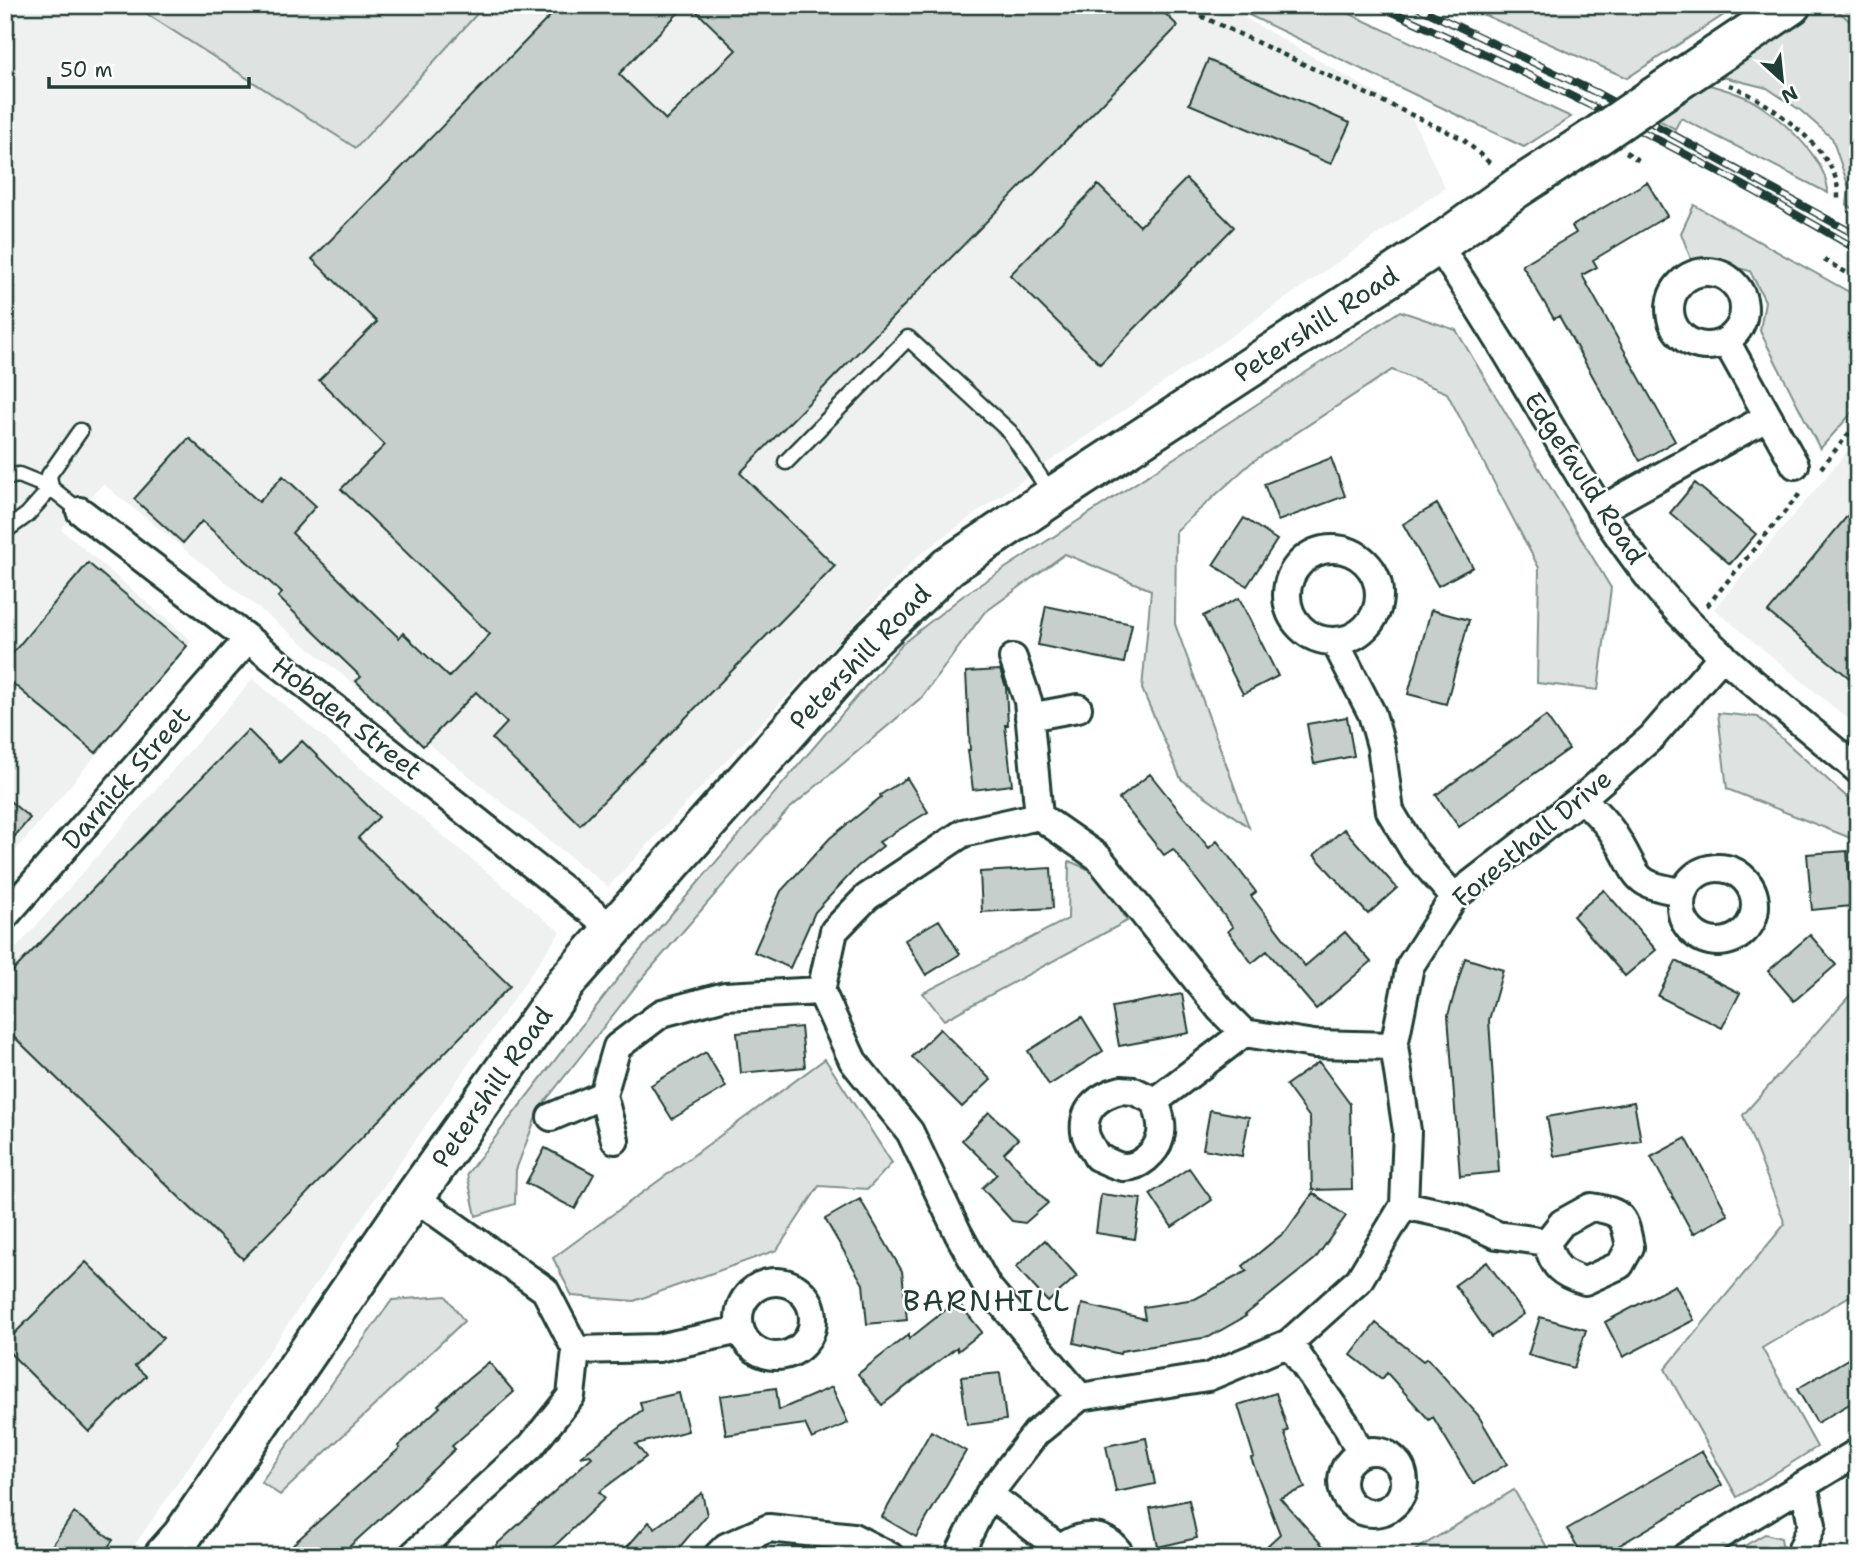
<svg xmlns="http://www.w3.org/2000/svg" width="1863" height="1561" font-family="'Shantell Sans',sans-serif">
	<rect width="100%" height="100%" fill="#fff"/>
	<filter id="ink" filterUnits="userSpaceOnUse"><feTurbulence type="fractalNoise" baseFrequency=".0143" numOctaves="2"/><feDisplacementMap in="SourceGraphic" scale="14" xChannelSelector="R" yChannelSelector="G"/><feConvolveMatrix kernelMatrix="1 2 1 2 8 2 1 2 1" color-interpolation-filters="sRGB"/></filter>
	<g filter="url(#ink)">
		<path fill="#eef1f0" d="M11,5H133L356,148L485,5H1223L1410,113L1445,188L980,510L919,555L608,887L103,484L61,529L192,641L5,863V12Z
			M1858,439V727L1714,609Z
			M253,679L560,932L127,1556H5V961Z"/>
		<path fill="#dee3e2" stroke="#7e908b" stroke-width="2" d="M133,5H485L356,148Z
			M1228,5H1331L1571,117L1524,147Z
			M1462,5H1739L1627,78Z
			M1814,5H1831L1858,28V211L1847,205L1849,188L1832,138L1800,110L1767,88L1715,75Z
			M1703,83C1717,87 1732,91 1745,97C1775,111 1828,158 1828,193L1681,118L1675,129L1653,117Z
			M1694,205L1858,297V328L1848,356L1858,360V406L1820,449L1760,331L1765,301L1750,271L1720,263L1692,262L1681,233Z
			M1400,311L1456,330L1611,588L1598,690L1537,683L1539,568L1447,393L1392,370L1252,462L1176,531L1175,624L1249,827L1181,779L1142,689L1151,590L1065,554L984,613L922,697L788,810L639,982L539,1109L516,1170L515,1204L476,1216L467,1174L633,959L902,644L964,595Z
			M1718,713L1758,717L1858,807V841L1727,789Z
			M1069,861L1102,875L1127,921L944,1020L923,993L1068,919Z
			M1858,986V1291L1762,1348L1817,1447L1737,1497L1665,1369L1785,1224L1743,1115Z
			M825,1059L892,1163L868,1189L819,1186L777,1250L634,1301L572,1296L553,1258Z
			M446,1296L464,1321L280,1495L261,1482L392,1300Z
			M1514,1490L1552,1556H1406Z
			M1765,1534L1781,1538L1784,1556H1727Z"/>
		<path fill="#c7cfcc" stroke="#1f3d34" stroke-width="2" d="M561,5H686L619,74L666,120L736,50L690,5H1156L1178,26L740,473L835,566L580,825L492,739L507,723L476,692L423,746L356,681L361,677L278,597L282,593L202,521L183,543L134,499L189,438L259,502L283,476L316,506L292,533L399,638L403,633L449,677L490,634L341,489L385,445L319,380L377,322L312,259Z
			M1208,60L1350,123L1331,164L1189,104Z
			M1186,179L1234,227L1100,364L1010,275L1098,185L1140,226Z
			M1647,182L1667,216L1593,260L1597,267L1582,275L1675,441L1640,461L1559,316L1554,319L1522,265L1576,233L1572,226Z
			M1331,458L1345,496L1278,521L1264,484Z
			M1695,483L1756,534L1730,564L1670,513Z
			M1858,503V685L1768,612Z
			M1437,504L1473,567L1438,586L1403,524Z
			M1244,518L1277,540L1247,586L1213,565Z
			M88,563L187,646L96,753L5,677V662Z
			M1239,598L1278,676L1243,694L1203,616Z
			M1046,606L1132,624L1124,663L1038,645Z
			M1431,610L1469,620L1446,704L1408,694Z
			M1000,670L1006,687L1008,725H1005L1012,785L973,790L968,750H970L966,672Z
			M1546,716L1569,749L1459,827L1436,795Z
			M1347,717L1354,756L1314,764L1307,724Z
			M248,730L280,762L302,741L379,817L358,838L510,986L243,1259L5,1028V979Z
			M1150,774L1209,848L1217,841L1256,892L1251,896L1305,966L1345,932L1371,962L1316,1009L1267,951L1252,963L1228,931L1233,927L1173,849L1164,855L1119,799Z
			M907,778L928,812L879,842L883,846L857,867L815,912L790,968L754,952L781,891L830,838L881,797L880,795Z
			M5,797L30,818L5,848Z
			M1344,829L1397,888L1368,914L1314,855Z
			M1847,851L1851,906L1812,910L1807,854Z
			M1051,868L1053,908L982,912L980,872Z
			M1604,890L1656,950L1625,976L1573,916Z
			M939,920L960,954L926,975L905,940Z
			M1810,935L1836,965L1794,1001L1768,971Z
			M1465,958L1503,970L1489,1020L1499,1172L1460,1176L1448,1015Z
			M1676,961L1740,993L1722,1028L1658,996Z
			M1182,994L1189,1033L1119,1046L1112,1007Z
			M1082,1017L1103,1051L1049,1085L1028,1051Z
			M801,1027L805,1067L741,1073L737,1033Z
			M940,1029L991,1080L962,1107L912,1057Z
			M706,1052L726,1087L672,1119L651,1085Z
			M1319,1062L1350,1104L1352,1189L1312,1190L1310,1118L1286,1085Z
			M1634,1102L1641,1141L1554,1156L1547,1117Z
			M1210,1110L1249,1117L1242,1156L1203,1149Z
			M989,1112L1018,1139L1004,1153L1048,1203L1025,1223L1012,1221L982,1188L997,1174L962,1140Z
			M1686,1138L1728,1215L1693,1234L1651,1157Z
			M545,1148L594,1174L575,1209L526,1183Z
			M1189,1168L1212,1200L1172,1227L1150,1194Z
			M1313,1193L1346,1216L1315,1259L1245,1315L1246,1316L1209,1337L1121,1351L1120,1354L1074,1343L1082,1304L1145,1319L1143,1307L1195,1299L1247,1271L1243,1266L1286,1231Z
			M1101,1194L1141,1199L1135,1239L1096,1233Z
			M860,1199L902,1271L907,1320L867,1324L863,1284L825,1219Z
			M1045,1240L1077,1276L1048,1302L1016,1267Z
			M86,1262L163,1338L135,1366L146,1376L89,1432L5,1348V1343Z
			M1487,1262L1524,1314L1491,1337L1455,1285Z
			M1675,1285L1694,1320L1623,1357L1605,1322Z
			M957,1301L982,1332L958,1351L957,1347L882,1405L858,1374L909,1334V1339Z
			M1540,1317L1586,1330L1574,1368L1528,1355Z
			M1376,1323L1423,1361L1427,1358L1478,1415L1507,1464L1473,1484L1433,1417L1429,1420L1387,1373L1382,1379L1351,1355Z
			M1858,1353V1399L1817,1423L1797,1389Z
			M489,1362L514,1392L452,1446L455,1449L413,1489L339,1556H280L400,1448L398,1446L440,1407L438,1405L456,1389Z
			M1000,1373L1006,1420L967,1425L961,1377Z
			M832,1387L848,1423L812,1439L805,1424L726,1435L720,1396L776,1388L779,1410Z
			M679,1393L688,1431L636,1444L646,1457L599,1492L605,1498L544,1556H506L496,1545L592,1457L590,1455L580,1457L642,1410L640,1402Z
			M1276,1393L1288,1431L1284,1432L1305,1488L1280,1498L1332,1556H1278L1268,1545L1280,1534L1251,1458L1254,1457L1238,1405Z
			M931,1431L966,1451L916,1537L882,1517Z
			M1146,1438L1155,1484L1116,1492L1106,1446Z
			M1702,1451L1722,1485L1601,1556H1583L1567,1529Z
			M702,1493L707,1515L672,1556H619L649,1522L655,1528Z
			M1189,1500L1197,1538L1158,1547L1150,1508Z
			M74,1513L113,1540L102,1556H45Z"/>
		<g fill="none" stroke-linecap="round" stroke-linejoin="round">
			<defs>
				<path id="lane" d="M786,462L908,338L1010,432L1052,495
					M5,477L19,475L51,488L27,515L5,531
					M80,511L51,488L49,475L80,431"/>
				<path id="street" d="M1438,245C1465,286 1492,328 1517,370C1561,443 1601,518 1654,584C1709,652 1791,713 1858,770
					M1670 309a37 37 0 1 1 74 0a37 37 0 1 1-74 0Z
					M1726,341L1795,465
					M1600,510L1768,417
					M80,511L248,639L613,929
					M1287 595a46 46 0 1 1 92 0a46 46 0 1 1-92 0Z
					M1335,642L1372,714L1381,746L1390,811L1414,851L1454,897
					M1013,658L1028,701L1039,816
					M1029,717L1078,708
					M1582,798C1593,810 1607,822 1615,836C1641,877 1629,884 1683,892
					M1681 905a37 37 0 1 1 74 0a37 37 0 1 1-74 0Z
					M5,916L248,639
					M1121,1090L1134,1091L1155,1101C1159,1112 1164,1126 1160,1138C1156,1153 1139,1168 1123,1167C1115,1166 1105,1160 1097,1157C1093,1149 1086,1140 1085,1132C1082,1108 1101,1095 1121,1090Z
					M1155,1101L1244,1033
					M551,1117L603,1095
					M615,1140L603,1095L617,1047L662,1013L725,996L821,991
					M1404,1205L1454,1216L1497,1235L1547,1242
					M1591,1207C1623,1212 1624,1216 1630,1247L1620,1265L1585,1281C1561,1274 1553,1267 1547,1242L1562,1223Z
					M739 1319a37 37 0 1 1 74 0a37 37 0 1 1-74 0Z
					M1289,1343L1347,1426L1360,1453
					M576,1350L658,1348L740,1330
					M1080,1397L987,1286L958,1233L910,1132L853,1061L821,991L834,931L867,897L963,833L1039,816L1098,857L1220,1009L1244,1033L1314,1044L1394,1046
					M1342 1482a31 31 0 1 1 62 0a31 31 0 1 1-62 0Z
					M989,1494L1060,1549
					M412,1556L531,1446L571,1396L576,1350L545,1290L414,1197
					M717,1556L726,1547L769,1528L853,1537L890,1556
					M958,1556L989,1494L1036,1433L1080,1397L1208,1377L1289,1343L1359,1280L1404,1205L1407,1131L1394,1046L1410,966L1454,897L1582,798L1652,737L1723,655
					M1056,1556C1071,1532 1107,1529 1121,1556
					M1686,1556L1858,1452
					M1799,1556L1812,1525L1804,1485"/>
				<path id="secondary" d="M1651,99L1791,5
					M164,1556L182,1536L414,1197L568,980L859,652L949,566L1053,496L1438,245L1517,188L1600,134"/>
			</defs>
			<use href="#lane" stroke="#1f3d34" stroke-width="19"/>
			<use href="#street" stroke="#1f3d34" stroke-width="32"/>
			<use href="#secondary" stroke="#1f3d34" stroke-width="44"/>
			<path stroke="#1f3d34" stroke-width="4.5" stroke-dasharray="5 5" stroke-linecap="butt" d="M1201,16L1463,139L1493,166
				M1729,85C1763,97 1829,146 1837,183C1838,188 1838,195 1838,200
				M1626,152L1641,162
				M1824,260L1858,279
				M1821,468L1858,422
				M1707,606L1802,491"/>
			<use href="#lane" stroke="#fff" stroke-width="14"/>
			<use href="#street" stroke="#fff" stroke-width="26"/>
			<use href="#secondary" stroke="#fff" stroke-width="38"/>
			<defs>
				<path id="rail" d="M1377,5C1541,78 1703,159 1858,250
					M1413,5L1595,92L1858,236
					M1854,5L1858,8"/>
			</defs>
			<use href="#rail" stroke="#1f3d34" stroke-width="8"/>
			<use href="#rail" stroke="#fff" stroke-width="5" stroke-dasharray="16" stroke-linecap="butt"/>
			<defs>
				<path id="secondary-bridge" d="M1600,134L1651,99"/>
			</defs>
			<use href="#secondary-bridge" stroke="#1f3d34" stroke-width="44" stroke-linecap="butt"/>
			<use href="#secondary-bridge" stroke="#fff" stroke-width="38"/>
		</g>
	</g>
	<g text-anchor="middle" stroke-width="5" stroke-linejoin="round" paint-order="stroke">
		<g font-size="26" fill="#1f3d34" stroke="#fff">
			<text transform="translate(1316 324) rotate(-33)" y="9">Petershill Road</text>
			<text transform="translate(1585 478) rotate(57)" y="9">Edgefauld Road</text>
			<text transform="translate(860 657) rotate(-46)" y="9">Petershill Road</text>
			<text transform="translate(347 718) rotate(38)" y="9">Hobden Street</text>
			<text transform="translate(126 778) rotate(-49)" y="9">Darnick Street</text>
			<text transform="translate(1532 838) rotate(-40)" y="9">Foresthall Drive</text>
			<text transform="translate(492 1087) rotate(-55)" y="9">Petershill Road</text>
		</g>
		<g font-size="30" letter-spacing="2" fill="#1f3d34" stroke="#fff">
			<text x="987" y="1311">BARNHILL</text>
		</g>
	</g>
	<rect width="1863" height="1561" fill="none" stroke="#fff" stroke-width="28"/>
	<rect x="14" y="14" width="1835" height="1533" fill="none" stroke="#1f3d34" stroke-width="2.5" filter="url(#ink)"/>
	<g transform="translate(1782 80) rotate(153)" stroke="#ffffff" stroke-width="5" paint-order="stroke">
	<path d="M0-5L12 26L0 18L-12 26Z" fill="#1f3d34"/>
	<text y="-10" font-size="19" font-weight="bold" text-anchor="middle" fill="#1f3d34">N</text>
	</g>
	<path d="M49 77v10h200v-10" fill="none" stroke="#1f3d34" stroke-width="3.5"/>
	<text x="60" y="77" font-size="21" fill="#1f3d34" stroke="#ffffff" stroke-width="5" paint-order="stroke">50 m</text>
</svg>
